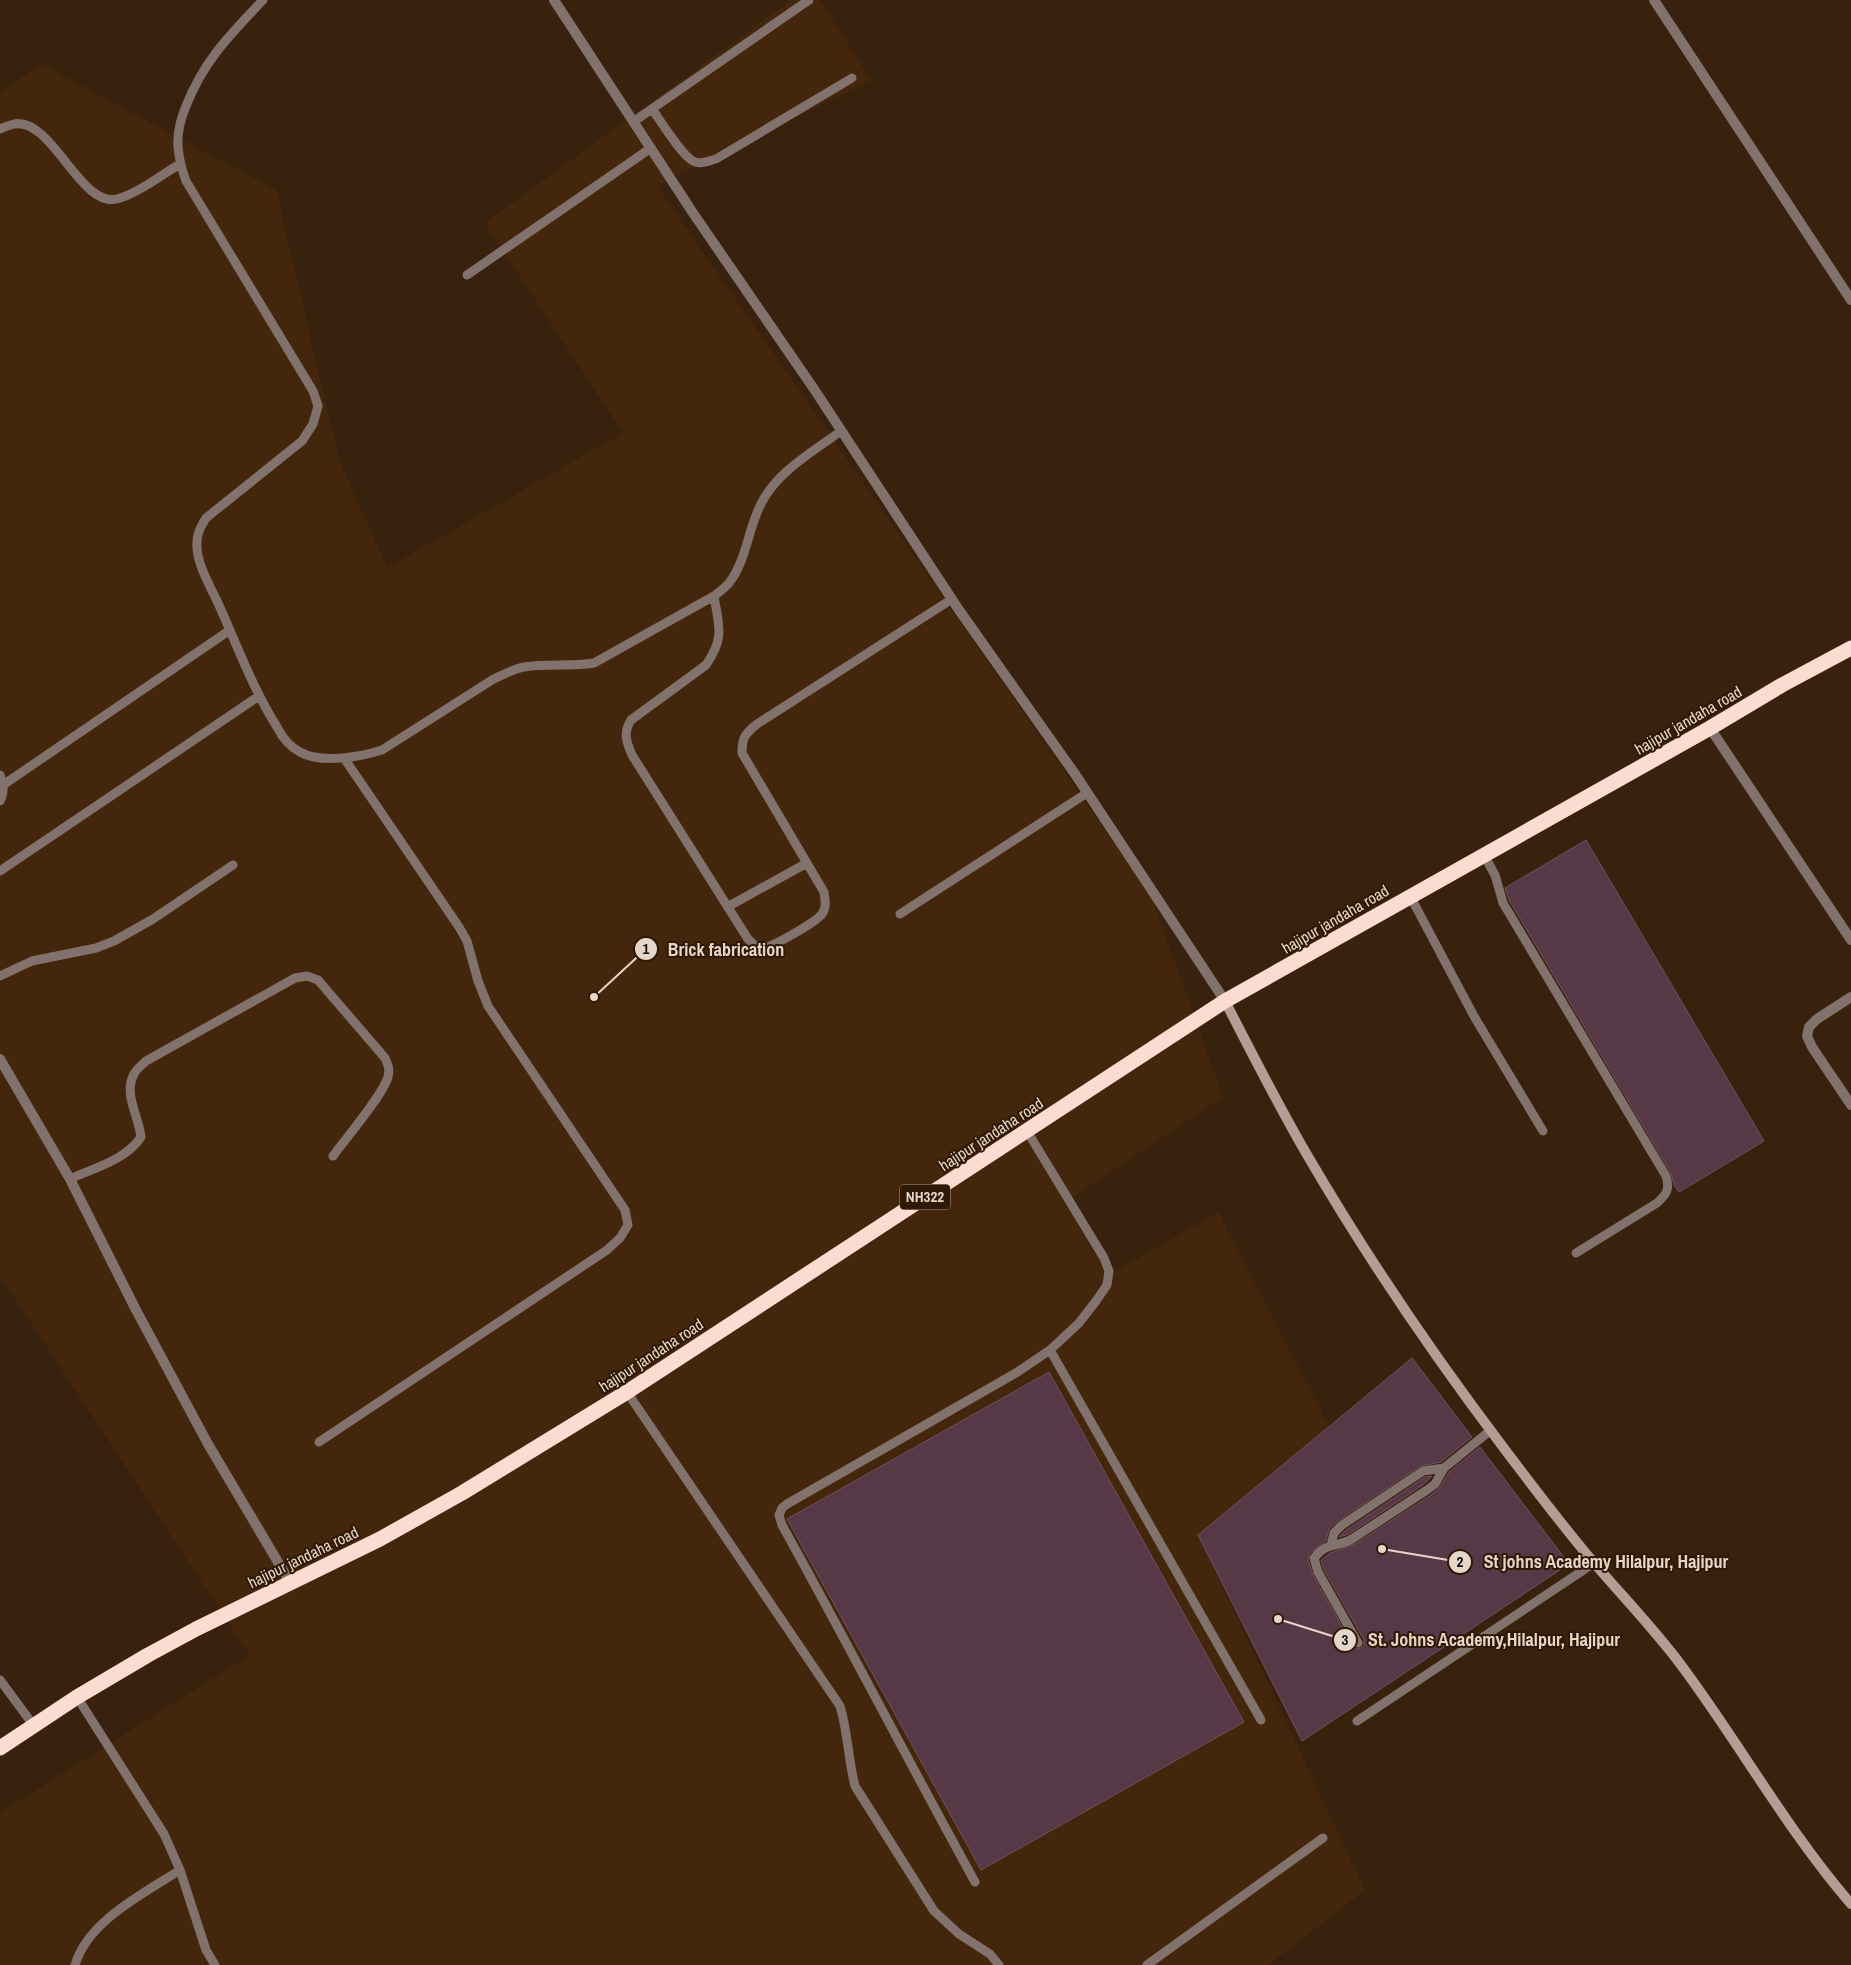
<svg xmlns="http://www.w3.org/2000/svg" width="1851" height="1965" font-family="'Archivo Narrow',sans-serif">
	<rect width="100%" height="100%" fill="#39220d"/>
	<path fill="#44260c" d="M791,0H820L871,80L657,186L1152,898L1223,1097L1067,1201L1111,1274L1218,1212L1342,1451L1198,1535L1365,1890L1268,1965H0V1813L250,1655L0,1276V93L41,64L276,190L339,460L387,568L623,433L485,223Z"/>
	<path fill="#573846" stroke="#72515f" d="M1586,840L1764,1141L1679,1192L1674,1185L1671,1173L1509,900L1505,888Z
		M1412,1358L1472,1437L1441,1462L1420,1466L1339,1520L1329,1529L1326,1541L1309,1554L1308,1560L1313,1575L1353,1646L1357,1649L1361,1648L1364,1646V1640L1324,1570L1321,1560L1330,1553L1355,1544L1431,1495L1440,1487L1449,1472L1480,1447L1569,1564L1302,1741L1198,1535Z
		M1049,1372L1244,1722L981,1870L787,1519Z
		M1432,1476L1423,1485L1349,1534L1339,1537L1346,1530L1425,1477Z"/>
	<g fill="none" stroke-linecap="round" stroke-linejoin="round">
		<path stroke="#82726d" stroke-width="9" d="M263,0C230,35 204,60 186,106C181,118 177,133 178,147C179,159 182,170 186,181L313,391L318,406L313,424L302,441L206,518C200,528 196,535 197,547C197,564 211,588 218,603C237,645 253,689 277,727C282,737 290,747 300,752C321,764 360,757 382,750L492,680C502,675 513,669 524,667C548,663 571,667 594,663L714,596C719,592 725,588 729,583C747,560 748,527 762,502C778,471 814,451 841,431
			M652,109C660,120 682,156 693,161C701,165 708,161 716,159L852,78
			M633,122L809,0
			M0,129C4,127 10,125 14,124C52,117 80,208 117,199C137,194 161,175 180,164
			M467,275L651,148
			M714,596C719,627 725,637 706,665L631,720C623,733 626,741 632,755L748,939C752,943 755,947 761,948C770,949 816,922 822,914C827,907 825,900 824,892L742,753C742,737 745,734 757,724L952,599
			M0,775C3,784 5,792 0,801
			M3,785L230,630
			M1484,855L1495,875L1503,903L1666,1176C1670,1189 1667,1194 1657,1203L1576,1253
			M0,871L259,696
			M1410,896L1475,1018L1543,1131
			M729,906L807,863
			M900,914L1087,793
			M0,976L32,961L96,948L114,941L153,919L233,865
			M70,1179C94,1168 126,1160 141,1137C139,1117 124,1095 133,1076C135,1070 142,1065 146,1061L295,978L307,976L318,980L385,1058C388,1065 390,1069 388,1077C383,1095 346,1138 333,1156
			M1050,1350L1261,1720
			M627,1392L840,1706C848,1732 848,1759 855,1786L934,1911L959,1934L990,1954L999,1965
			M319,1442L607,1250L620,1238L628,1225L625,1210L488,1006L478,981L467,941L459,927L344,758
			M1331,1545L1334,1533L1342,1525L1423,1471L1444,1468
			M1358,1643L1318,1572L1314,1558C1328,1541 1336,1548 1352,1539L1427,1490L1435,1484L1444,1468L1491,1430
			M0,1680L34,1726
			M77,1697L164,1834L180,1870L206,1950L215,1965
			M1357,1721L1594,1563
			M975,1882C910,1764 848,1644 782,1525L779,1515L782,1508L787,1504L1016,1373L1050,1350L1079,1323L1096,1301L1107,1285L1109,1271L1104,1258L1027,1131
			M75,1965C88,1921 143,1894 180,1870
			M1147,1965L1323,1838"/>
		<path stroke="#82726d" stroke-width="10" d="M554,0L693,213L814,389L959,610L1075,774L1225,1001
			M1654,0L1851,300
			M1710,728L1851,940
			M1851,997L1817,1019L1809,1027L1807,1036L1812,1047L1851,1105
			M0,1059L70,1179L136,1310L208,1444L291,1584"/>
		<path stroke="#b59c94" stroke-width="10" d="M1225,1001C1251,1052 1277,1103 1306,1153C1366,1256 1434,1356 1506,1451C1535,1489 1564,1528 1595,1564C1624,1598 1655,1630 1681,1665C1740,1744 1787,1830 1851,1904"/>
		<path stroke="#fcdbd1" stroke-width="15" d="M0,1748L77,1697L148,1655L196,1629L380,1539L462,1493L627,1392L1225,1001L1710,728L1782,685L1851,648"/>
	</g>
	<g text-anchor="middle" stroke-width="4" stroke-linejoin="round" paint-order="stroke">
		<rect fill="#2f1804" stroke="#af9d8f" stroke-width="1" x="900" y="1184.5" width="50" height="25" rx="4"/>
		<g font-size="15" font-weight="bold" fill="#e6d6ca">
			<text x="925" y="1202">NH322</text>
		</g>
		<g font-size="16" fill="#e6d6ca" stroke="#2f1804">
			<text transform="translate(1688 720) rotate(-30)" y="6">hajipur jandaha road</text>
			<text transform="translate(1335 919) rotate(-30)" y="6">hajipur jandaha road</text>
			<text transform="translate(991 1134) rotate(-33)" y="6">hajipur jandaha road</text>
			<text transform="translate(651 1355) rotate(-33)" y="6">hajipur jandaha road</text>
			<text transform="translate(303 1557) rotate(-26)" y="6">hajipur jandaha road</text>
		</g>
	</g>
	<path fill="none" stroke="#e6d6ca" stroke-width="2" d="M594 997L646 949M1382 1549L1460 1562M1278 1619L1345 1640"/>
	<g fill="#e6d6ca" stroke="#2f1804" stroke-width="2">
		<circle cx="594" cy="997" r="5"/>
		<circle cx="1382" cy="1549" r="5"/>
		<circle cx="1278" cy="1619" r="5"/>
		<circle cx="646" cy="949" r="12"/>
		<circle cx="1460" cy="1562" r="12"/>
		<circle cx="1345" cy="1640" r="12"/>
	</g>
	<g font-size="15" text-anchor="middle" font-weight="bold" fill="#111">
		<text x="646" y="954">1</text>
		<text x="1460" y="1567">2</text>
		<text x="1345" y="1645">3</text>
	</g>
	<g font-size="18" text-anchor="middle" font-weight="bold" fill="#e6d6ca" stroke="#2f1804" stroke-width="4" stroke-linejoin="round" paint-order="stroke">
		<text x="726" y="956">Brick fabrication</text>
		<text x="1606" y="1568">St johns Academy Hilalpur, Hajipur</text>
		<text x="1494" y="1646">St. Johns Academy,Hilalpur, Hajipur</text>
	</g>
</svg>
